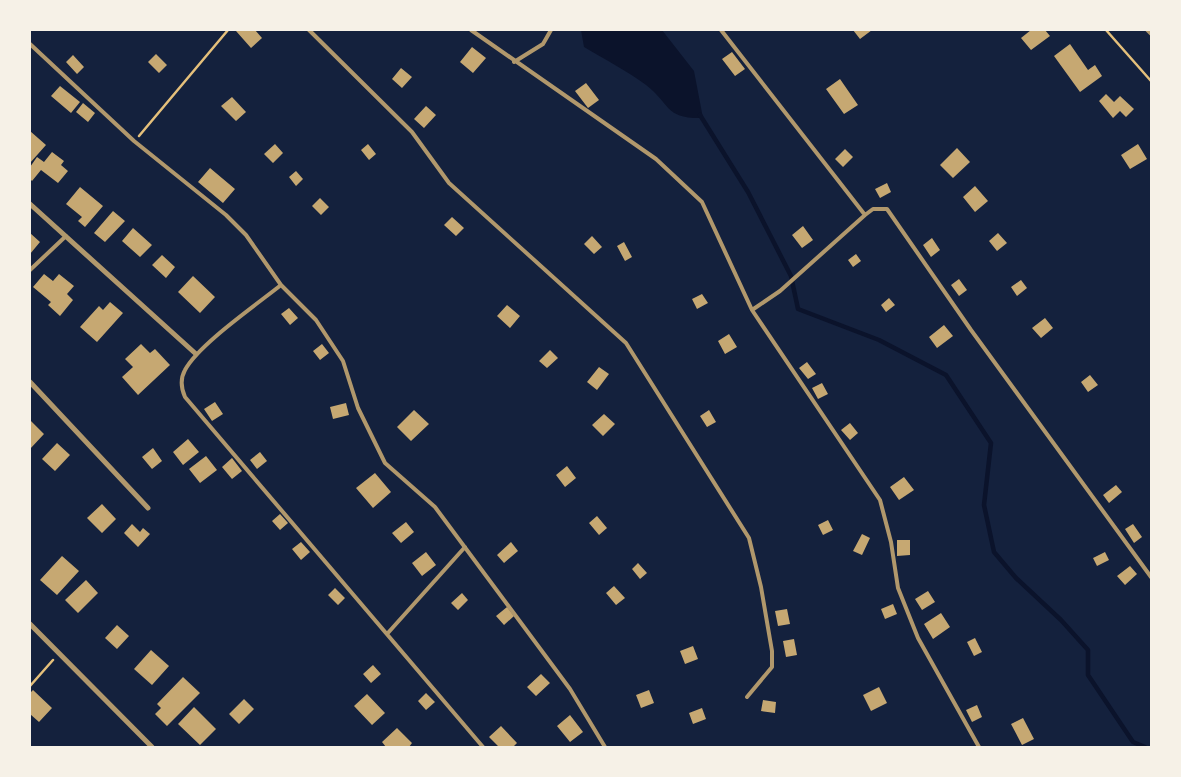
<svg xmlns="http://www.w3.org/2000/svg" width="1181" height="777" font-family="Mulish,sans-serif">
	<rect width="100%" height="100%" fill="#14213d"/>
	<path fill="#0b132b" d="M581,30H662L694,71L703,118C664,119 671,104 646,85C627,71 604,59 584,47Z"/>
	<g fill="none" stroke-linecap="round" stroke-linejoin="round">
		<path stroke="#0b132b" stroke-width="4.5" d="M700,115L748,192L791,276L798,309L879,340L946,375L991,443L984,505L994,552L1016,578L1061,620L1088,650V675L1133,742L1145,747"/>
	</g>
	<path fill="#c6a872" d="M238,30H255L262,38L251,48L236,31Z
		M853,30H872L860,39Z
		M1031,30H1045L1050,36L1031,50L1021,38Z
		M1070,44L1088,70L1095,65L1102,76L1080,92L1054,56Z
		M472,47L486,58L473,73L460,62Z
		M732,52L745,69L735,76L722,59Z
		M156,54L167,65L159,73L148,62Z
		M73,55L84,67L77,74L66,62Z
		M401,68L412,77L402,88L392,79Z
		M840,79L858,105L844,114L826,89Z
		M586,83L599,100L588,108L575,91Z
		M60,86L80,102L71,113L51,96Z
		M1106,94L1114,102L1120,96L1134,109L1126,117L1120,111L1113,118L1099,101Z
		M232,97L246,112L236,121L221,106Z
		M83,103L95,113L88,122L76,112Z
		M426,106L436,115L424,128L414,119Z
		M30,131L46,145L30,163Z
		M275,144L283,153L273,163L264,154Z
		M368,144L376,154L369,160L361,150Z
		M1138,144L1147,159L1130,169L1121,155Z
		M957,148L970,162L953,178L940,165Z
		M845,149L853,157L843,167L835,159Z
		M52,152L64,161L61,165L68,171L58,183L41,170L32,181L30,179V167L37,157L44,162Z
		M210,168L235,189L223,203L198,182Z
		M296,171L303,179L296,186L289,177Z
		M887,183L891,192L880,198L875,189Z
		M975,186L988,201L975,212L963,197Z
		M80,187L103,206L85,227L78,221L82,217L66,204Z
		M320,198L329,207L321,215L312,206Z
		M113,211L125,221L105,242L94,233Z
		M452,217L464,228L456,236L444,225Z
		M803,226L813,240L802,248L792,235Z
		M133,228L152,245L140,257L122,241Z
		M30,233L40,242L30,254Z
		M998,233L1007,243L997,251L989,241Z
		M592,236L602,247L594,254L584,244Z
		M932,238L940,250L931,257L923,245Z
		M624,242L632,257L625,261L617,246Z
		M856,254L861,261L853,267L848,260Z
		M162,255L175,267L166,278L152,265Z
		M44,274L53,281L59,274L74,286L67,294L73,300L60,316L48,305L51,302L33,287Z
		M193,276L215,297L200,313L178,292Z
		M959,279L967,290L959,296L951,285Z
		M1021,280L1027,288L1017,296L1011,287Z
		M702,294L708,303L697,309L692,299Z
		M889,298L895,305L886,312L881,305Z
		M110,302L123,313L97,342L80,327L99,306L103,310Z
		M507,305L520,316L510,328L497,316Z
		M289,308L298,318L290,325L281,314Z
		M1045,318L1053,328L1041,338L1032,328Z
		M944,325L953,336L937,348L929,337Z
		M729,334L737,347L725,354L718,341Z
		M141,344L150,353L155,349L170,365L138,395L122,377L133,367L125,359Z
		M322,344L329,353L320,360L313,351Z
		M550,350L558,358L547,368L539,361Z
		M807,362L816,374L808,379L799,368Z
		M599,367L609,374L597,390L587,382Z
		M1090,375L1098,385L1088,392L1081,382Z
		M822,383L828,394L818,399L812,388Z
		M215,402L223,414L212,421L204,409Z
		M346,403L349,415L333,419L330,407Z
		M414,410L429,424L411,441L397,427Z
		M709,410L716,422L707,427L700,416Z
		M604,414L615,424L603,436L592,425Z
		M30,420L44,434L30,449Z
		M850,423L858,433L850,440L841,430Z
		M188,439L199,452L183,465L173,452Z
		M57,443L70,455L55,471L42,459Z
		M153,448L162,461L152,469L142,457Z
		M260,452L267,461L257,469L250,460Z
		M206,456L217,470L200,483L189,469Z
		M232,458L242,471L232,479L222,467Z
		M567,466L576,478L565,487L556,475Z
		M375,473L391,492L373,508L356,488Z
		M904,477L914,490L899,500L890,487Z
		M1116,485L1122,492L1109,503L1103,495Z
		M102,504L116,519L102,533L87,518Z
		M280,514L288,523L280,530L272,521Z
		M597,516L607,528L599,535L589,523Z
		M828,520L833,530L823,535L818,525Z
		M406,522L414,532L401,543L392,533Z
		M132,524L140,532L143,528L150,534L138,547L124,533Z
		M1133,524L1142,537L1134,543L1125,529Z
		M862,534L870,538L862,555L853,551Z
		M897,540H910V555L897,556Z
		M301,542L310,552L301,560L292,549Z
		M511,542L518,551L504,563L497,555Z
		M426,552L436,565L422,576L412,563Z
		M1105,552L1109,560L1097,566L1093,558Z
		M62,556L79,571L57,595L40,580Z
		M638,563L647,573L640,579L632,569Z
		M1130,566L1137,574L1125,585L1117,576Z
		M86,580L98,593L78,613L65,600Z
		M614,586L625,598L616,605L606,593Z
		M335,588L345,598L338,605L328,595Z
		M928,591L935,602L922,610L915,599Z
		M462,593L468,600L458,610L451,603Z
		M893,604L897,614L885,619L881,609Z
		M507,607L514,616L504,625L496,616Z
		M787,609L790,624L778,626L775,611Z
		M941,613L950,627L933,639L924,624Z
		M117,625L129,636L117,649L105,638Z
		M975,638L982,652L974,656L967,642Z
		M794,639L797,655L786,657L783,641Z
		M693,646L698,659L685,664L680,651Z
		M151,650L169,666L152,685L134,669Z
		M373,665L381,674L371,683L363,674Z
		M541,674L550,683L536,696L527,687Z
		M183,677L200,693L167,726L155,714L161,708L157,704Z
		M879,687L887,703L871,711L863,695Z
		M33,690L52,708L39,722L30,714V693Z
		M649,690L654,703L641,708L636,695Z
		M426,693L435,702L426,710L418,701Z
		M367,694L385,713L372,725L354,706Z
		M244,699L254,709L239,724L229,714Z
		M763,700L776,702L775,713L761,711Z
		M977,705L982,717L972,722L966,710Z
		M194,707L216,729L200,745L178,724Z
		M702,708L706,719L693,724L689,713Z
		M570,715L583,732L570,742L557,726Z
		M1023,718L1034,739L1022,745L1011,724Z
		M501,726L517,743L513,747H499L489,737Z
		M397,728L412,743L409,747H386L382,742Z"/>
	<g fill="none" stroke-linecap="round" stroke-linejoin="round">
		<path stroke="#e5c07b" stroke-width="2.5" d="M1106,30L1151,81
			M139,136L228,30
			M30,686L53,660"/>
		<path stroke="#b1986c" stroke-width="4" d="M309,30L412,132L449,183L626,343L749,538L761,587L772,651V667L747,697
			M471,30L656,159L702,202L752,310L880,500L891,542L898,588L918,638L979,747
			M721,30L865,215L780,291L752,310
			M30,44L134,141L226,215L246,235L281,285L316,320L343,361L358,408L385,463L435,507L570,689L605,747
			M514,62L543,44L551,30
			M865,215L873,209H887L971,330L1151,577
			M30,270L66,236
			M281,285C256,305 198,345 185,370C180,379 181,388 185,397L483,747
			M387,634L465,547"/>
		<path stroke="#b1986c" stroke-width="5" d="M1148,30L1151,33
			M30,204L196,354
			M30,382L148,508
			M30,624L152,747"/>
	</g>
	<rect width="1181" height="777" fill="none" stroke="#f6f1e7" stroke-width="62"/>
</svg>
